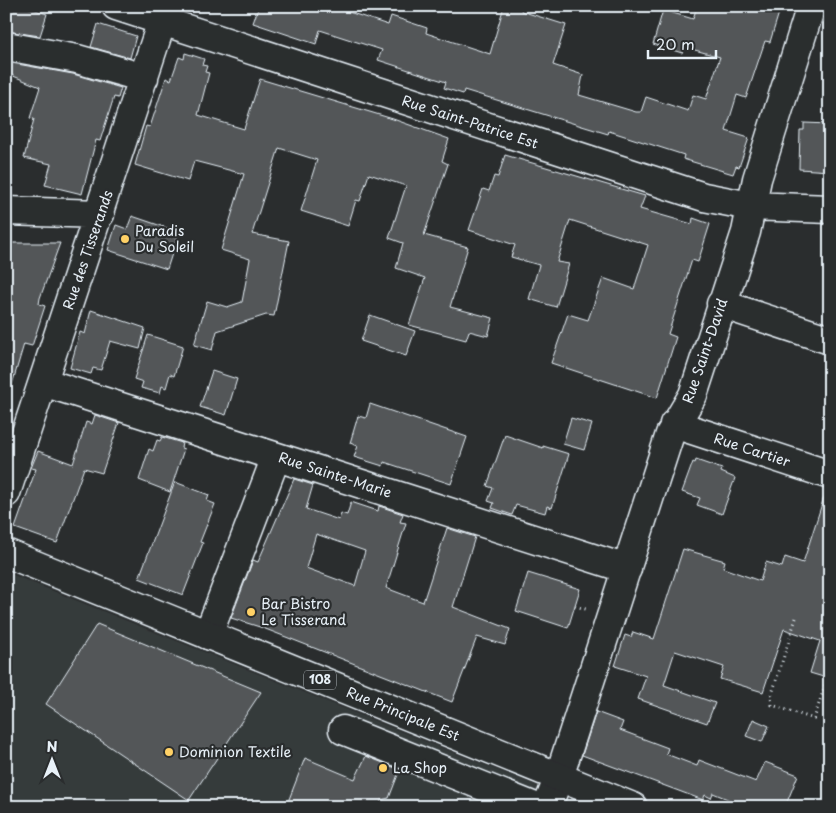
<svg xmlns="http://www.w3.org/2000/svg" width="836" height="813" font-family="'Playpen Sans',sans-serif">
	<rect width="100%" height="100%" fill="#2a2d2e"/>
	<filter id="ink" filterUnits="userSpaceOnUse"><feTurbulence type="fractalNoise" baseFrequency=".02" numOctaves="2"/><feDisplacementMap in="SourceGraphic" scale="10" xChannelSelector="R" yChannelSelector="G"/><feConvolveMatrix kernelMatrix="1 2 1 2 8 2 1 2 1" color-interpolation-filters="sRGB"/></filter>
	<g filter="url(#ink)">
		<path fill="#363a3b" d="M6,572L420,739L590,807H6Z"/>
		<path fill="#535759" stroke="#e8f1f8" fill-rule="evenodd" d="M6,6H24L47,14L40,36L6,31Z
			M259,6H331L388,25L391,16L427,28L426,33L490,54L504,6H523L521,11L566,25L553,65L583,75L579,95L636,112H641L646,97L688,111L693,95L706,99L720,57L684,47L682,53L653,44L663,10L693,19L697,6H781L770,42L765,41L746,98L737,95L726,131L749,138L739,167L736,166L733,174L683,159L684,155L609,131L608,134L464,90L463,94L444,88L446,82L378,60L382,50L320,30L316,44L253,23Z
			M98,24L136,36L130,58L91,47Z
			M185,53L204,59L202,65L207,66L205,72L209,73L198,115L244,129L260,79L393,119L449,139L442,161L448,164L424,235L468,247L450,307L493,318L488,336L469,331L466,340L409,325L425,278L396,268L403,243L389,238L406,186L369,174L360,201L356,200L348,226L301,211L317,160L279,148L252,234L289,241L274,316L266,315L217,331L212,350L194,345L207,301L227,307L242,302L250,259L221,250L244,174L194,161L188,181L135,165L146,126L150,127L166,78L171,80L179,57L184,59Z
			M6,62L73,74L121,88L118,98L114,97L100,141L96,140L82,194L45,185L51,164L24,158L34,119L30,118L40,87L6,73Z
			M804,123L830,124V171L799,169L800,130H804Z
			M505,155L645,196L640,209L692,224L693,218L710,224L698,262L692,260L668,334L676,337L657,398L551,363L568,314L588,320L603,278L634,289L648,245L570,220L557,262L569,264L556,307L529,299L539,265L511,257L515,245L469,230L483,189L489,191L494,176L498,177Z
			M132,216L179,232L167,269L108,250L116,225L127,229Z
			M6,243H60L40,298L39,304L45,306L32,346L24,344L11,388H6Z
			M91,310L145,328L140,349L110,341L101,370L93,368L91,374L70,368L80,332L85,334Z
			M370,315L415,331L406,356L361,341Z
			M148,335L183,346L174,376L170,374L166,388L162,386L160,393L141,388L143,382L134,379Z
			M212,371L237,379L226,415L200,407Z
			M370,404L467,437L451,484L384,462L383,466L354,457L358,446L350,443L358,416L366,418Z
			M95,415L119,423L102,473L84,468L57,543L15,528L36,469L31,468L38,451L73,464L86,422L92,424Z
			M571,418L592,424L584,450L563,444Z
			M505,435L543,448V446L569,454L552,508L547,506L545,513L516,505L512,515L492,508L494,503L488,501L493,488L487,486Z
			M162,437L182,443L181,448L184,449L170,492L139,480L149,449L153,451L157,440L160,441Z
			M696,460L722,469L721,472L735,478L722,514L697,505L700,498L682,492L693,462L695,463Z
			M294,479L313,485L306,509L339,520L341,513L347,515L351,502L378,511L379,506L403,514L400,522L406,523L386,588L423,602L447,528L475,537L453,607L510,629L505,645L477,637L452,702L263,628L231,618L253,560L258,562ZM316,534L365,551L355,586L306,568Z
			M175,482L209,495L207,501L215,504L200,542L203,543L183,595L139,578Z
			M826,491H830V679L810,673L820,641L784,629L763,692L720,679L724,667L675,651L664,685L715,703L707,723L638,699L646,676L615,666L625,635L631,637L633,632L654,639L683,549L725,561L723,568L760,581L766,562L782,567L785,557L803,563Z
			M528,573L580,589L568,628L516,611Z
			M97,624L261,692L189,800L46,704Z
			M596,712L623,722L620,730L668,748L666,754L697,766L699,760L756,782L765,762L798,775L785,807H747L713,793L711,798L705,795L703,800L582,755Z
			M753,719L769,726L762,742L746,736Z
			M366,756L398,769L399,772L389,798L381,800L379,807H286L305,758L355,779Z"/>
		<g fill="none" stroke-linecap="round" stroke-linejoin="round">
			<defs>
				<path id="minor" d="M116,6L704,197L750,206L830,209
					M6,46L77,59L144,78
					M6,211L100,214
					M721,304L830,340
					M43,382L627,569
					M674,424L830,475
					M6,493L167,6
					M208,635L276,457
					M343,730L535,807
					M547,807L559,777L670,434L693,395L746,232L757,179L811,6"/>
				<path id="major" d="M6,553L633,807"/>
			</defs>
			<use href="#minor" stroke="#e8f1f8" stroke-width="31"/>
			<use href="#major" stroke="#e8f1f8" stroke-width="31"/>
			<path stroke="#e8f1f8" stroke-width="3" stroke-dasharray="1 4" stroke-linecap="butt" d="M575,606L589,610
				M796,618L771,697L772,705L814,719L826,682L830,683"/>
			<use href="#minor" stroke="#2a2d2e" stroke-width="28"/>
			<use href="#major" stroke="#2a2d2e" stroke-width="28"/>
		</g>
	</g>
	<g fill="#ffd166" stroke="#2a2d2e" stroke-width="2">
		<circle cx="125" cy="239" r="5"/>
		<circle cx="251" cy="612" r="5"/>
		<circle cx="169" cy="752" r="5"/>
		<circle cx="383" cy="768" r="5"/>
	</g>
	<g text-anchor="middle" stroke-width="4.5" stroke-linejoin="round" paint-order="stroke">
		<rect fill="#2a2d2e" stroke="#afb6bb" stroke-width="1" x="304" y="670.5" width="32" height="19" rx="4"/>
		<g font-size="12" font-weight="bold" fill="#e8f1f8">
			<text x="320" y="684">108</text>
		</g>
		<g font-size="14" fill="#e8f1f8" stroke="#2a2d2e">
			<text transform="translate(470 122) rotate(18)" y="5">Rue Saint-Patrice Est</text>
			<text transform="translate(88 250) rotate(-71)" y="5">Rue des Tisserands</text>
			<text transform="translate(705 351) rotate(-71)" y="5">Rue Saint-David</text>
			<text transform="translate(752 450) rotate(18)" y="5">Rue Cartier</text>
			<text transform="translate(335 475) rotate(18)" y="5">Rue Sainte-Marie</text>
			<text transform="translate(403 714) rotate(22)" y="5">Rue Principale Est</text>
		</g>
		<g font-size="14" fill="#e8f1f8" stroke="#2a2d2e" text-anchor="start">
			<text x="135" y="236">Paradis<tspan x="135" dy="16">Du Soleil</tspan></text>
			<text x="261" y="609">Bar Bistro<tspan x="261" dy="16">Le Tisserand</tspan></text>
			<text x="179" y="757">Dominion Textile</text>
			<text x="393" y="773">La Shop</text>
		</g>
	</g>
	<rect width="836" height="813" fill="none" stroke="#2a2d2e" stroke-width="25"/>
	<rect x="12" y="12" width="811" height="788" fill="none" stroke="#e8f1f8" stroke-width="2" filter="url(#ink)"/>
	<g transform="translate(52 760)" stroke="#2a2d2e" stroke-width="4" paint-order="stroke">
	<path d="M0-4L9 19L0 12L-9 19Z" fill="#e8f1f8"/>
	<text y="-8" font-size="14" font-weight="bold" text-anchor="middle" fill="#e8f1f8">N</text>
	</g>
	<path d="M648 50v8h68v-8" fill="none" stroke="#e8f1f8" stroke-width="2.5"/>
	<text x="656" y="50" font-size="15" fill="#e8f1f8" stroke="#2a2d2e" stroke-width="4" paint-order="stroke">20 m</text>
</svg>
